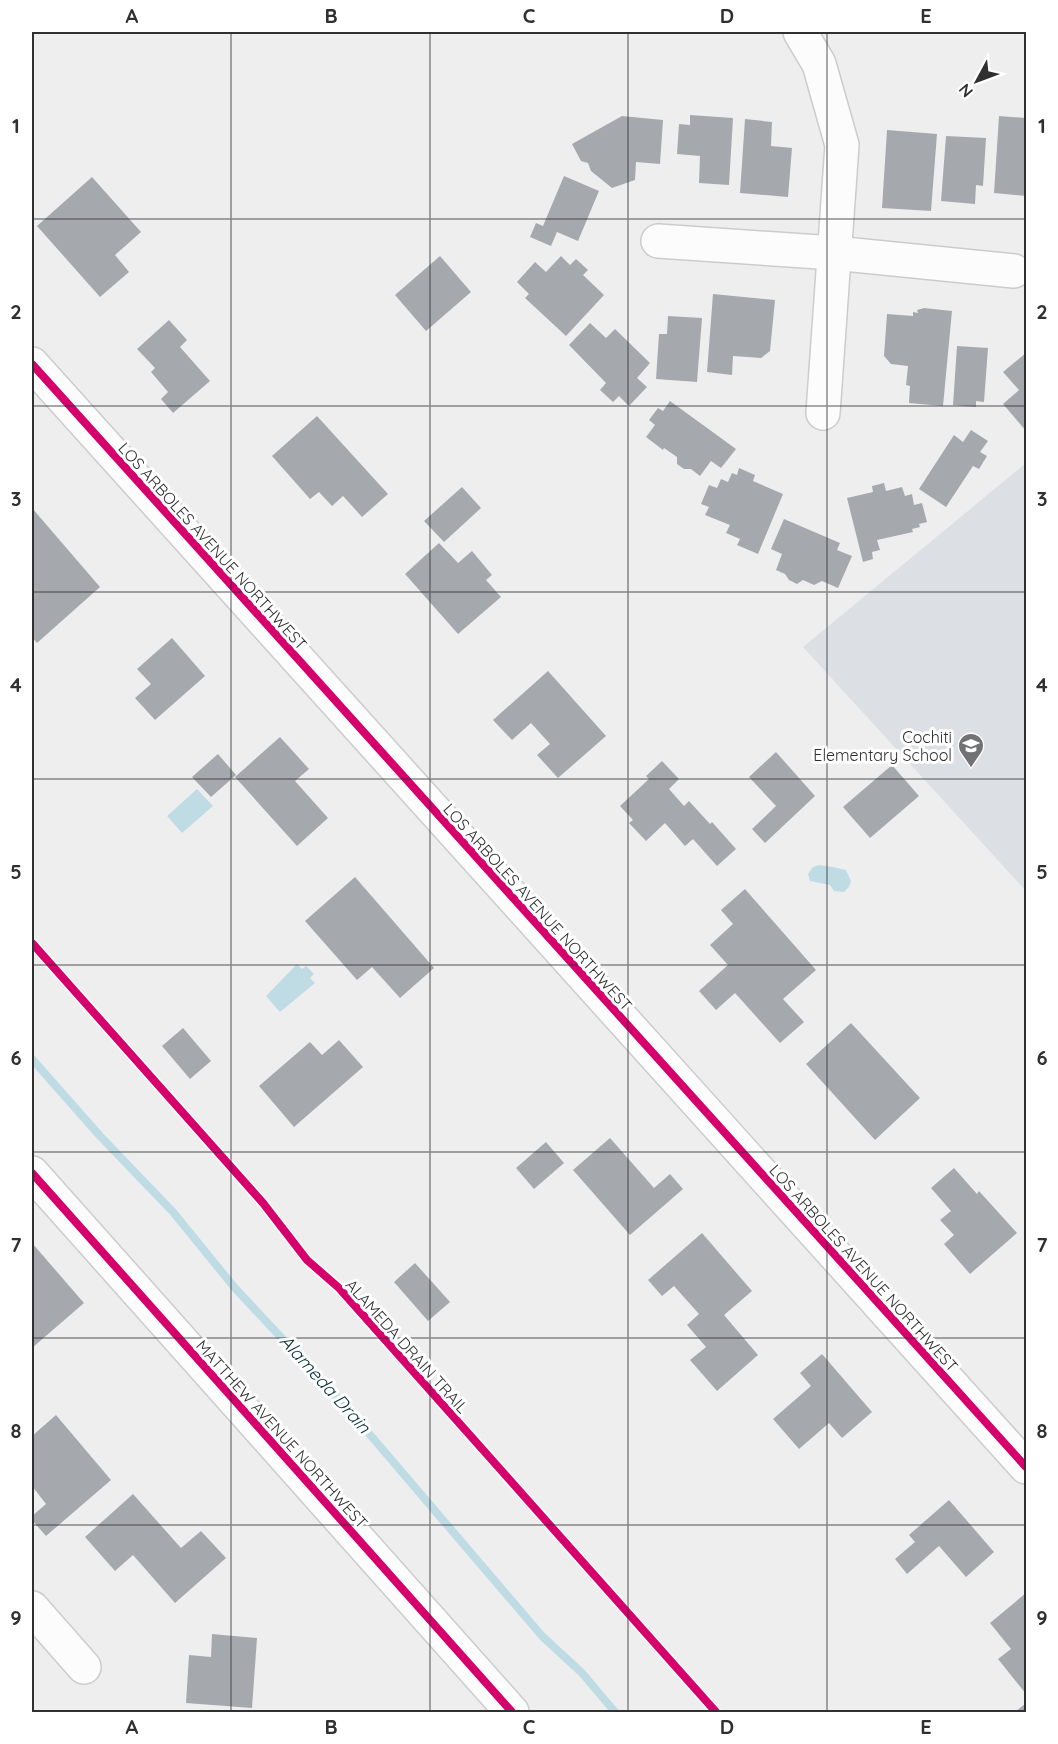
<svg xmlns="http://www.w3.org/2000/svg" width="1058" height="1744" font-family="Quicksand,sans-serif">
	<rect width="100%" height="100%" fill="#eeeeef"/>
	<path fill="#dce0e5" d="M1026,463V891L803,647Z"/>
	<path fill="#bfdce5" d="M197,789L213,806L182,833L167,816Z
		M819,865L833,867L846,870L851,881L849,887L844,892L834,891L830,885L810,881L808,874L813,867Z
		M297,964L302,969L306,966L314,974L310,978L315,983L280,1012L266,996Z"/>
	<g fill="none" stroke-linecap="round" stroke-linejoin="round">
		<path stroke="#bfdce5" stroke-width="8" d="M32,1059L100,1136L173,1212L234,1287L348,1409L542,1636L582,1673L615,1712"/>
	</g>
	<path fill="#a5a9ae" d="M690,115L733,118L729,185L699,183L700,156L677,154L679,124L690,125Z
		M622,116L663,120L660,164L636,162L635,180L612,188L591,171L588,163L581,161L572,144Z
		M999,116L1026,118V196L994,193Z
		M745,119L772,122L771,146L792,148L788,197L740,193Z
		M887,130L937,134L931,211L882,208Z
		M946,136L986,138L983,186L976,185L975,204L941,201Z
		M564,176L599,191L578,241L557,232L551,246L530,237L536,223L543,226Z
		M92,177L141,232L115,255L129,272L100,297L37,226Z
		M440,256L471,292L426,331L395,295Z
		M561,256L570,265L576,259L588,270L583,275L604,295L566,336L525,298L529,294L517,282L535,262L546,272Z
		M713,294L775,300L770,351L761,358L733,356L732,375L707,372Z
		M924,308L952,311L943,406L909,403L910,386L906,385L908,366L891,364L884,356L887,314L913,316V312L918,313L917,310Z
		M668,316L702,318L697,382L656,379L659,334H667Z
		M169,320L187,340L180,347L210,381L173,413L161,399L168,392L151,372L155,368L137,349Z
		M590,323L606,338L615,329L650,363L637,378L647,387L629,406L619,396L613,402L600,390L606,383L569,345Z
		M957,346L988,348L984,402L976,401V407L953,405Z
		M1026,353V431L1003,404L1019,390L1003,372Z
		M670,401L736,449L721,468L711,461L700,476L691,469H684L677,464V457L664,448L663,450L646,437L655,425L649,420L658,408L663,411Z
		M317,416L388,494L362,517L343,496L332,506L319,492L310,499L272,456Z
		M971,430L988,441L980,452L987,456L979,469L973,466L946,507L919,489L954,435L963,442Z
		M739,468L755,475L753,481L783,494L758,554L737,545L740,539L726,533L730,525L705,515L709,507L701,504L709,485L717,488L721,479L728,482L732,473L737,475Z
		M884,483L886,491L902,487L905,496L912,494L914,505L922,503L927,522L919,524L920,527L912,529L913,532L877,540L880,550L872,552L873,559L863,562L847,498L873,492L872,486Z
		M462,487L481,508L444,542L424,521Z
		M32,508L100,587L37,643L32,637Z
		M784,519L840,543L837,550L852,556L838,588L822,581L814,585L803,580L797,584L789,580L785,574L776,570L782,554L771,549Z
		M439,543L458,563L472,551L492,575L486,580L501,597L458,634L405,574Z
		M172,638L205,676L155,720L135,698L151,684L137,669Z
		M548,671L606,736L558,778L537,755L550,744L531,723L512,740L493,720Z
		M280,737L309,769L295,781L328,818L297,846L235,777Z
		M776,752L815,796L765,843L752,829L776,806L749,777Z
		M218,754L236,775L211,797L192,777Z
		M662,761L679,779L669,789L684,806L689,801L710,824L712,822L736,849L717,866L693,839L685,846L665,823L646,841L629,823L633,820L620,806L649,779L646,776Z
		M892,765L919,796L870,838L843,807Z
		M355,877L434,968L400,998L372,967L357,980L305,921Z
		M745,889L816,970L783,999L804,1022L780,1043L735,993L716,1010L699,991L728,965L710,945L733,924L721,910Z
		M851,1023L920,1098L875,1140L806,1064Z
		M183,1028L211,1061L190,1079L162,1046Z
		M339,1040L363,1067L294,1127L259,1086L310,1042L322,1055Z
		M610,1138L654,1188L670,1174L683,1189L630,1235L573,1170Z
		M546,1142L564,1163L534,1189L516,1168Z
		M954,1168L977,1194L979,1191L1017,1233L970,1274L944,1244L954,1235L940,1220L951,1211L931,1188Z
		M702,1233L752,1291L724,1315L758,1355L717,1391L690,1360L706,1347L687,1325L699,1314L674,1286L662,1296L648,1280Z
		M32,1243L84,1303L32,1348Z
		M415,1263L450,1302L428,1321L394,1282Z
		M822,1354L872,1412L842,1438L829,1423L799,1449L773,1419L811,1386L800,1373Z
		M56,1415L111,1480L46,1536L32,1520V1516L46,1504L32,1486V1436Z
		M133,1494L181,1548L201,1531L226,1558L175,1603L133,1555L115,1571L85,1537Z
		M949,1500L994,1552L966,1577L939,1546L907,1574L895,1559L915,1542L909,1535Z
		M1026,1593V1694L998,1659L1011,1649L990,1623Z
		M212,1634L257,1638L252,1708L186,1703L189,1655L211,1657Z
		M1026,1703V1712H1015Z"/>
	<g fill="none" stroke-linecap="round" stroke-linejoin="round">
		<defs>
			<path id="minor" d="M800,32L819,64L842,145L823,413
				M658,241L834,253L1014,271
				M32,364L1026,1467
				M32,1173L512,1712
				M32,1608L84,1667"/>
		</defs>
		<use href="#minor" stroke="#cccccd" stroke-width="36"/>
		<use href="#minor" stroke="#fcfcfd" stroke-width="33"/>
		<defs>
			<path id="cycleway" d="M32,364L1026,1467
				M32,943L263,1203L307,1260L339,1288L716,1712
				M32,1173L512,1712"/>
		</defs>
		<use href="#cycleway" stroke="#fff" stroke-width="11"/>
		<use href="#cycleway" stroke="#d6006c" stroke-width="8"/>
	</g>
	<path fill="none" stroke="#303031" stroke-width="1.5" stroke-opacity="0.55" d="M231,32V1712M430,32V1712M628,32V1712M827,32V1712M32,219H1026M32,406H1026M32,592H1026M32,779H1026M32,965H1026M32,1152H1026M32,1338H1026M32,1525H1026"/>
	<defs>
		<symbol id="school-pin" viewBox="-11 -11 22 30"><path d="M0 17L-7.5 6A9.5 9.5 0 1 1 7.5 6Z" fill="#727274" stroke="#fff"/><path d="M0-5L7-2L0 1L-7-2ZM-4 1L0 2.5L4 1V4Q0 6-4 4Z" fill="#fff"/></symbol>
	</defs>
	<g fill-rule="evenodd">
		<use href="#school-pin" x="956" y="731" width="30" height="40"/>
	</g>
	<g text-anchor="middle" stroke-width="6" stroke-linejoin="round" paint-order="stroke">
		<g font-size="16" fill="#303031" stroke="#fff">
			<text transform="translate(213 546) rotate(48)" y="6">LOS ARBOLES AVENUE NORTHWEST</text>
			<text transform="translate(538 907) rotate(48)" y="6">LOS ARBOLES AVENUE NORTHWEST</text>
			<text transform="translate(864 1268) rotate(48)" y="6">LOS ARBOLES AVENUE NORTHWEST</text>
			<text transform="translate(407 1346) rotate(48)" y="6">ALAMEDA DRAIN TRAIL</text>
			<text transform="translate(282 1434) rotate(48)" y="6">MATTHEW AVENUE NORTHWEST</text>
		</g>
		<g font-size="16" fill="#303031" stroke="#fff" text-anchor="end">
			<text x="952" y="743">Cochiti<tspan x="952" dy="18">Elementary School</tspan></text>
		</g>
		<g font-size="18" font-style="italic" fill="#062f38" stroke="#fff">
			<text transform="translate(325 1384) rotate(48)" y="6">Alameda Drain</text>
		</g>
	</g>
	<rect width="1058" height="1744" fill="none" stroke="#ffffff" stroke-width="66"/>
	<g transform="translate(977 81) rotate(229)" stroke="#ffffff" stroke-width="4.5" paint-order="stroke">
	<path d="M0-4.5L10 22L0 15L-10 22Z" fill="#303031"/>
	<text y="-9" font-size="16" font-weight="bold" text-anchor="middle" fill="#303031">N</text>
	</g>
	<rect x="33" y="33" width="992" height="1678" fill="none" stroke="#303031" stroke-width="2"/>
	<g font-size="20" text-anchor="middle" font-weight="bold" fill="#303031">
		<text x="132" y="23">A</text>
		<text x="331" y="23">B</text>
		<text x="529" y="23">C</text>
		<text x="727" y="23">D</text>
		<text x="926" y="23">E</text>
		<text x="16" y="133">1</text>
		<text x="1042" y="133">1</text>
		<text x="16" y="319">2</text>
		<text x="1042" y="319">2</text>
		<text x="16" y="506">3</text>
		<text x="1042" y="506">3</text>
		<text x="16" y="692">4</text>
		<text x="1042" y="692">4</text>
		<text x="16" y="879">5</text>
		<text x="1042" y="879">5</text>
		<text x="16" y="1065">6</text>
		<text x="1042" y="1065">6</text>
		<text x="16" y="1252">7</text>
		<text x="1042" y="1252">7</text>
		<text x="16" y="1438">8</text>
		<text x="1042" y="1438">8</text>
		<text x="16" y="1625">9</text>
		<text x="1042" y="1625">9</text>
		<text x="132" y="1734">A</text>
		<text x="331" y="1734">B</text>
		<text x="529" y="1734">C</text>
		<text x="727" y="1734">D</text>
		<text x="926" y="1734">E</text>
	</g>
</svg>
